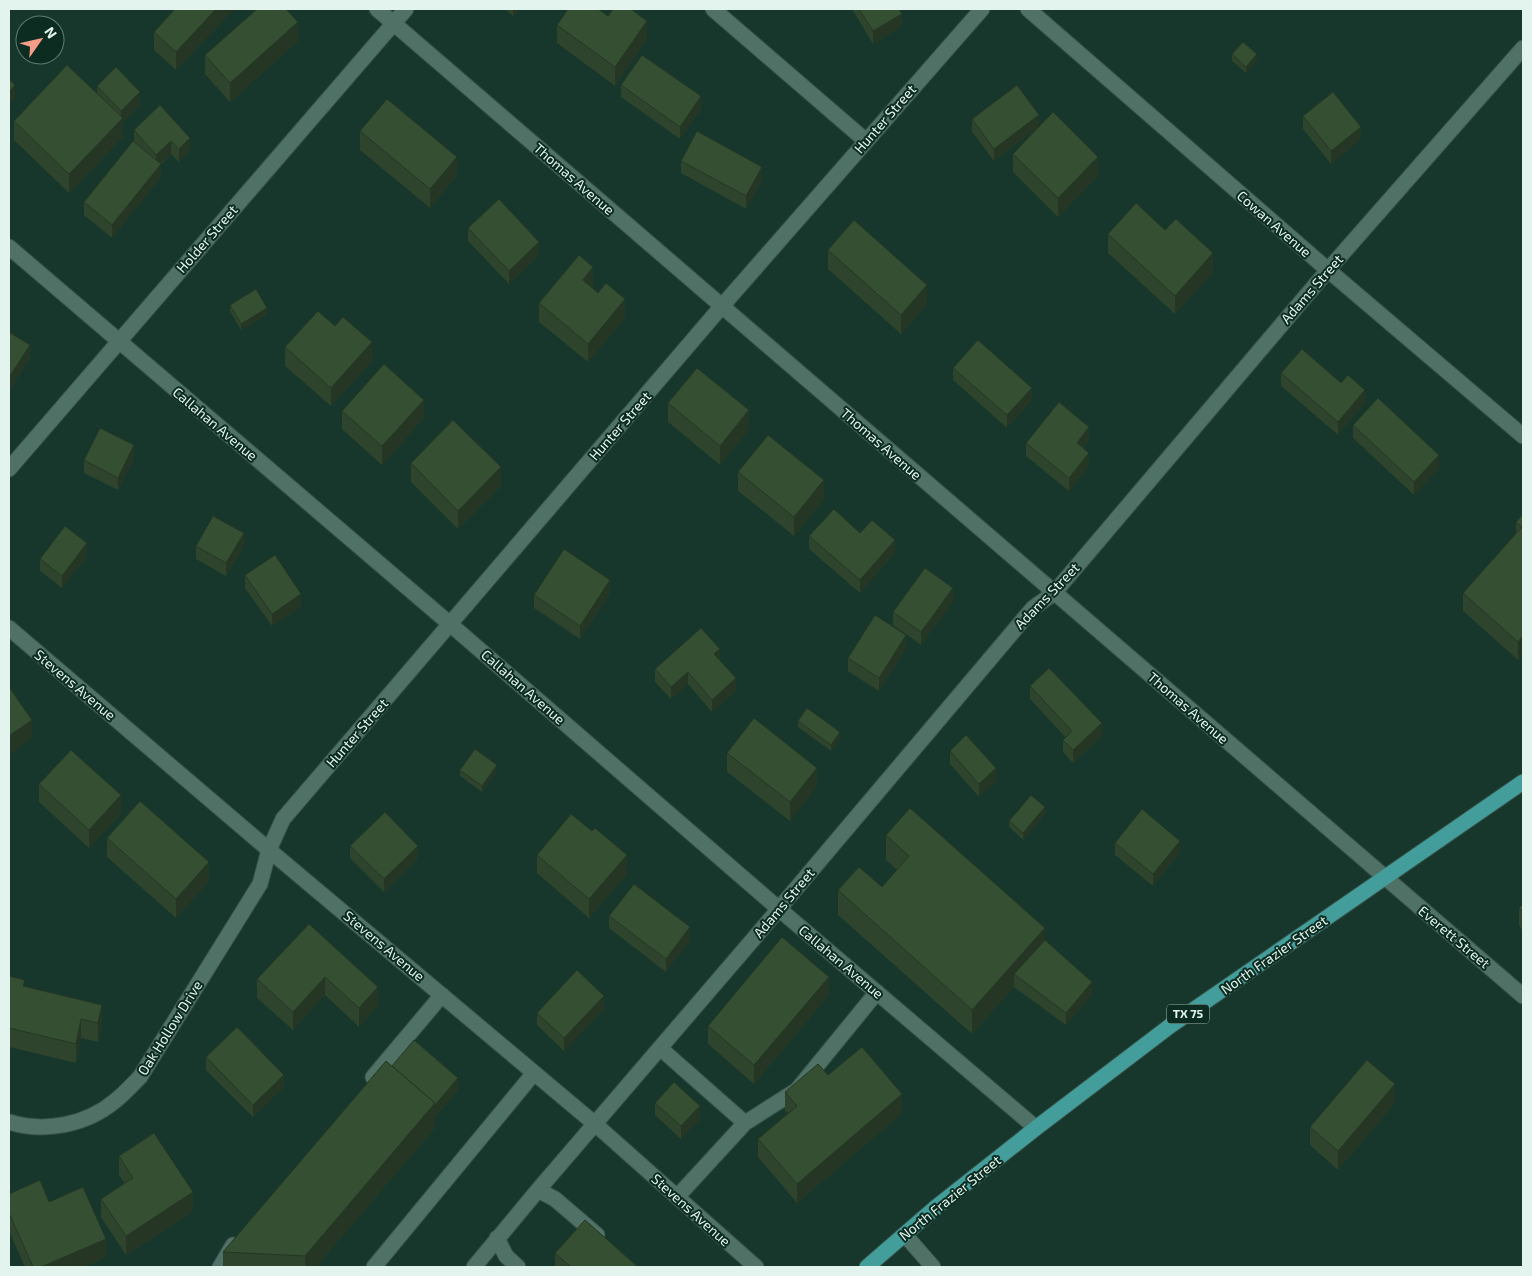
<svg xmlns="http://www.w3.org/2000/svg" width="1532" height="1276" font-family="'Exo 2',sans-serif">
	<rect width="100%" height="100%" fill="#17362c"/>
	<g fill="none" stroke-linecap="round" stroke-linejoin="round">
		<defs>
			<path id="minor" d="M377,9L1523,996
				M713,9L866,141
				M1028,9L1328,270L1523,436
				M9,247L450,624L779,909L1036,1128
				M9,469L406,9
				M9,628L269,850L595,1124L756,1267
				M660,1048L745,1123
				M373,1077L442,995
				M9,1122C45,1133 86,1125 115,1101C124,1094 132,1085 140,1077L260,884L269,850L283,819L722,306L982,9
				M538,1190L756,936L1033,608L1054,593L1328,270L1523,48
				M677,1197L745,1123L797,1090L877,992
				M905,1235L933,1267
				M497,1238L506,1256L518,1267
				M220,1267L233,1245
				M374,1267L534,1073
				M474,1267L538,1190L555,1199L597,1235"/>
			<path id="major" d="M867,1267L935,1208L1036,1128L1170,1026L1523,782"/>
		</defs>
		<use href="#minor" stroke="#365149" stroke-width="17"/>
		<use href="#major" stroke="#365149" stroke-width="17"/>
		<use href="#minor" stroke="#507165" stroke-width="15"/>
		<use href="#major" stroke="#439e9b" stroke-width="15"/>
	</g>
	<path fill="#2e442c" d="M234,9L176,70L154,50V32Z
		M505,9H520L513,16Z
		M852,9H899L902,26L873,44Z
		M608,16L647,39L615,86L557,43V25Z
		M298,41L230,102L205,74V55Z
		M1232,54L1257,60L1246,73L1232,61Z
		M621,85L701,109L680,139L621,97Z
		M97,86L140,105L123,122V137L69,193L14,140V121L97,93Z
		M160,105L190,150L179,162L171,154L161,164V177L112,238L84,215V202L134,142V130Z
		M1303,116L1361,139L1331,164L1303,129Z
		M972,119L1039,126L1098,176L1058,217L1013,172V154L1035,130L994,161L972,132Z
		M360,131L457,175L430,208L360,150Z
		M681,161L762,180L746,209L681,173Z
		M468,228L539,255L509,284L468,241Z
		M1165,230L1213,272L1175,314L1108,253V234Z
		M828,250L927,304L901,334L828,269Z
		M593,286L592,288L625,318L588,362L539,322V303Z
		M230,305L267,315L241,330L230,311Z
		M335,326L372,361L331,406L285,366V347Z
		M9,332L30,358L10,389L9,388Z
		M953,368L1032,400L1007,428L953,380Z
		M1281,373L1341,383L1365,402L1338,435L1281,386Z
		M668,403L749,429L720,465L668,422Z
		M342,411L424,418L382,465L342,429Z
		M1353,425L1439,468L1414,495L1353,438Z
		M1089,440L1083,448L1089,466L1069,491L1026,456V443Z
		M134,458L118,490L84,473V460Z
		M411,463L501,486L458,529L411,482Z
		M738,472L824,499L794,536L738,491Z
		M1523,514V655L1518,660L1463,611V593L1516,533V522Z
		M860,533L895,552L860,593L809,549V536Z
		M196,546H244L226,576L196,559Z
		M87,556L62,588L40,571V559Z
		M245,575L301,607L272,626L245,588Z
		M610,593L580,639L534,608V595Z
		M953,601L921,645L893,625V612Z
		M906,648L879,691L848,671V658Z
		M720,661L736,691L712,712L688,684L671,699L655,682V669Z
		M1030,686L1102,736L1073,763L1063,752V740L1065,737L1030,699Z
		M798,721L840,739L831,751L798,727Z
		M950,751L996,781L979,797L950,764Z
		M727,753L817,786L790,821L727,772Z
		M460,770L497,771L482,792L460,776Z
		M39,784L121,814L89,848L39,802Z
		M1045,814L1023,840L1009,827V821Z
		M886,835L1045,940L1092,995L1066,1025L1014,987L972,1034L838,915V890L882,887L897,870L886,860Z
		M107,838L209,881L176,918L107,857Z
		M1115,843L1180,853L1153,886L1115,855Z
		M350,846L418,858L384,892L350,858Z
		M537,855L627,874L589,918L537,873Z
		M1523,904V931L1519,926V908Z
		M609,916L690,940L666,972L609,928Z
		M309,924L378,1005L359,1027L325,995L293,1030L257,998V979Z
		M9,976L25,987L102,1024L98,1042L81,1038L76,1063L9,1047Z
		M829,995L754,1084L708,1044V1026Z
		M604,1009L564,1051L537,1025V1013Z
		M206,1057L284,1087L253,1117L206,1070Z
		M392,1066L458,1091L435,1117V1128L316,1267H223V1252Z
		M828,1075L902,1113L797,1203L758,1157V1139L788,1113L785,1111V1092Z
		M655,1103L700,1119L681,1139L655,1115Z
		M1395,1103L1338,1170L1310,1145V1127Z
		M119,1156L193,1211L126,1255L101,1217V1199L124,1183L119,1175Z
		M9,1194L49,1202L106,1257L84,1267H25L9,1231Z
		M555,1253L638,1267H555Z"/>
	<path fill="#253724" d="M216,9H234L176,70V52Z
		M513,9H520L513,16Z
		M902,14V26L873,44V31Z
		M647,21V39L615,86V67Z
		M298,22V41L230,102V83Z
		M1257,54V60L1246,73V67Z
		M15,85V98L9,105V92Z
		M140,92V105L123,122V137L69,193V174L121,120V111Z
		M701,96V109L680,139V127Z
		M1039,115V127L994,161V149Z
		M1361,127V139L1331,164V151Z
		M190,138V150L179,162V149Z
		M171,141V154L156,167V155Z
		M457,157V175L430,208V189Z
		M1098,157V176L1058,217V198Z
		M161,164V177L112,238V225Z
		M762,167V180L746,209V196Z
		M539,242V255L509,284V271Z
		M1213,253V272L1175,314V296Z
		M593,267V286L583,299V280Z
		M927,285V304L901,334V315Z
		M625,299V318L588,362V344Z
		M267,308V315L241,330V324Z
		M372,342V361L331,406V388Z
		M30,345V358L10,389V376Z
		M1032,388V400L1007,428V415Z
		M1365,390V402L1338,435V422Z
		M424,400V418L382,465V446Z
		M749,410V429L720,465V446Z
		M1089,427V440L1077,455V443Z
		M134,445V458L118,490V478Z
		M1089,453V466L1069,491V478Z
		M1439,455V468L1414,495V482Z
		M501,467V486L458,529V511Z
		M824,480V499L794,536V517Z
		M244,533V546L226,576V563Z
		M895,540V552L860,593V580Z
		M87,543V556L62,588V576Z
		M610,580V593L580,639V626Z
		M953,588V601L921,645V632Z
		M301,594V607L272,626V614Z
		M906,635V648L879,691V678Z
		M1523,636V655L1518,660V642Z
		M720,649V662L714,654Z
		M688,672V684L671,699V687Z
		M736,678V691L712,712V700Z
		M32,720V738L9,755V736Z
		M1102,723V736L1073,763V750Z
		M840,732V739L831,751V745Z
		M497,765V771L482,792V786Z
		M817,768V786L790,821V802Z
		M996,768V781L979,797V784Z
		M121,795V814L89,848V830Z
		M1045,807V814L1023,840V833Z
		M1180,841V853L1153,886V874Z
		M418,846V858L384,892V879Z
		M627,855V874L589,918V899Z
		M209,862V881L176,918V899Z
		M690,927V940L666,972V959Z
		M1045,928V953L1014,974V987L972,1034V1010Z
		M325,977V995L293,1030V1012Z
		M829,977V995L754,1084V1065Z
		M1092,982V995L1066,1025V1013Z
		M378,987V1005L359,1027V1008Z
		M604,996V1009L564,1051V1038Z
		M102,1005V1024L98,1042V1023Z
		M81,1019V1038L76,1063V1044Z
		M284,1075V1087L253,1117V1105Z
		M458,1078V1091L435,1117V1128L316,1267H305V1256L435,1103Z
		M1395,1084V1103L1338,1170V1151Z
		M902,1094V1113L797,1203V1184Z
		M700,1106V1119L681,1139V1126Z
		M193,1192V1211L126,1255V1236Z
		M106,1239V1257L84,1267H41Z"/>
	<path fill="#354f33" stroke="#253724" d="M175,9H216L176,52L154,32Z
		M257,9H286L298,22L230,83L205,55Z
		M568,9H598L608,16L613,9H631L647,21L615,67L557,25Z
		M859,9H899L902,14L873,31Z
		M1243,42L1257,54L1246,67L1232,54Z
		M642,55L701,96L680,127L621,85Z
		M67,65L123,118L69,174L14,121Z
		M116,67L140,92L121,111L97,86Z
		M9,79L15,85L9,92Z
		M1017,85L1039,115L994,149L972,119Z
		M1333,92L1361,127L1331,151L1303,116Z
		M387,99L457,157L430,189L360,131Z
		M160,105L190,138L179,149L171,141L156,155L134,130Z
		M1053,112L1098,157L1058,198L1013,154Z
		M697,131L762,167L746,196L681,161Z
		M133,141L161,164L112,225L84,202Z
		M499,199L539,242L509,271L468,228Z
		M1136,203L1165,230L1176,219L1213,253L1175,296L1108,234Z
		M854,220L927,285L901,315L828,250Z
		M579,255L593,267L583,280L598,293L606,283L625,299L588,344L539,303Z
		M256,289L267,308L241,324L230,305Z
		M318,311L335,326L343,317L372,342L331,388L285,347Z
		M9,332L30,345L10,376L9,375Z
		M978,340L1032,388L1007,415L953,368Z
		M1302,349L1341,383L1348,375L1365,390L1338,422L1281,373Z
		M384,364L424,400L382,446L342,411Z
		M697,368L749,410L720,446L668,403Z
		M1378,398L1439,455L1414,482L1353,425Z
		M1059,402L1089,427L1077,443L1089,453L1069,478L1026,443Z
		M453,420L501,467L458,511L411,463Z
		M100,428L134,445L118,478L84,460Z
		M768,435L824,480L794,517L738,472Z
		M834,509L860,533L872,520L895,540L860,580L809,536Z
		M1523,514V636L1518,642L1463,593L1522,527L1516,522Z
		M213,516L244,533L226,563L196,546Z
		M65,526L87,543L62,576L40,559Z
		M564,549L610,580L580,626L534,595Z
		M275,555L301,594L272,614L245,575Z
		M925,568L953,588L921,632L893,612Z
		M875,615L906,635L879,678L848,658Z
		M701,628L720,649L714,654L736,678L712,700L688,672L671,687L655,669Z
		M1049,668L1102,723L1073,750L1063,740L1072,731L1030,686Z
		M9,687L32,720L9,736Z
		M807,708L840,732L831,745L798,721Z
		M754,718L817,768L790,802L727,753Z
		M966,735L996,768L979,784L950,751Z
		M475,749L497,765L482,786L460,770Z
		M71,750L121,795L89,830L39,784Z
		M1031,795L1045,807L1023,833L1009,821Z
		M140,801L209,862L176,899L107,838Z
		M910,808L1045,928L972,1010L838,890L859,867L882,887L909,856L886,835Z
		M1142,809L1180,841L1153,874L1115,843Z
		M385,812L418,846L384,879L350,846Z
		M571,814L592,831L595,828L627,855L589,899L537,855Z
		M634,884L690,927L666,959L609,916Z
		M1523,904V912L1519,908Z
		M309,924L378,987L359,1008L325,977L293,1012L257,979Z
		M782,937L829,977L754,1065L708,1026Z
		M1045,940L1092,982L1066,1013L1014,974Z
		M577,970L604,996L564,1038L537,1013Z
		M9,976L25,980L23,986L102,1005L98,1023L81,1019L76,1044L9,1028Z
		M237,1027L284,1075L253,1105L206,1057Z
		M414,1040L458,1078L435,1105V1103L392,1066Z
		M862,1047L902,1094L797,1184L758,1139L797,1106L785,1092L818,1064L828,1075Z
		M1367,1060L1395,1084L1338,1151L1310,1127Z
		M386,1061L435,1103L305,1256L223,1252Z
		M674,1082L700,1106L681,1126L655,1103Z
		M154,1133L193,1192L126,1236L101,1199L133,1178L119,1156Z
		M40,1180L49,1202L83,1187L106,1239L41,1267H33L9,1213V1194Z
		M585,1220L638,1267H571L555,1253Z"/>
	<g text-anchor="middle" stroke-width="4" stroke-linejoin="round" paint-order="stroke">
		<rect fill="#0c2c22" stroke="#a2b8b0" stroke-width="1" x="1167" y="1004.5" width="42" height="19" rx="4"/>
		<g font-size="12" font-weight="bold" fill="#e2f4ed">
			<text x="1188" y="1018">TX 75</text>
		</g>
		<g font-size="14" fill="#e2f4ed" stroke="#0c2c22">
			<text transform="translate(885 119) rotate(-49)" y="5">Hunter Street</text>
			<text transform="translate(574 179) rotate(41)" y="5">Thomas Avenue</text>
			<text transform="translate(1274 224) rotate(41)" y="5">Cowan Avenue</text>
			<text transform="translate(207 239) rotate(-49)" y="5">Holder Street</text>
			<text transform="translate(1312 289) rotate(-49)" y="5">Adams Street</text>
			<text transform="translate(215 424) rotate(40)" y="5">Callahan Avenue</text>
			<text transform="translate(620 426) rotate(-49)" y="5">Hunter Street</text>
			<text transform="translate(881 444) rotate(41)" y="5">Thomas Avenue</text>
			<text transform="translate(1047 596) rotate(-46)" y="5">Adams Street</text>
			<text transform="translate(75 685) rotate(40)" y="5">Stevens Avenue</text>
			<text transform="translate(523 687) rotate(41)" y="5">Callahan Avenue</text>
			<text transform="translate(1188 708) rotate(41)" y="5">Thomas Avenue</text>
			<text transform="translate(357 733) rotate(-49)" y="5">Hunter Street</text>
			<text transform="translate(784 903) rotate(-50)" y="5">Adams Street</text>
			<text transform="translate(1454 937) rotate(40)" y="5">Everett Street</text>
			<text transform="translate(384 946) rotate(40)" y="5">Stevens Avenue</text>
			<text transform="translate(1274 955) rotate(-35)" y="5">North Frazier Street</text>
			<text transform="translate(841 962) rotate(40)" y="5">Callahan Avenue</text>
			<text transform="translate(170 1028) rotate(-58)" y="5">Oak Hollow Drive</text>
			<text transform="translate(950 1198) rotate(-39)" y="5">North Frazier Street</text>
			<text transform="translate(691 1210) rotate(42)" y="5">Stevens Avenue</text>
		</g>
	</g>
	<rect width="1532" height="1276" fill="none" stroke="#e2f4ed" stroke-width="20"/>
	<g transform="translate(40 40) rotate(56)"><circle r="24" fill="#0c2c22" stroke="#627c73"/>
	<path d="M0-4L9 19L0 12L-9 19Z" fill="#f49e88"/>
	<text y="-8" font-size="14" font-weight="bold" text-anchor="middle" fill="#e2f4ed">N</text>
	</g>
</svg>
